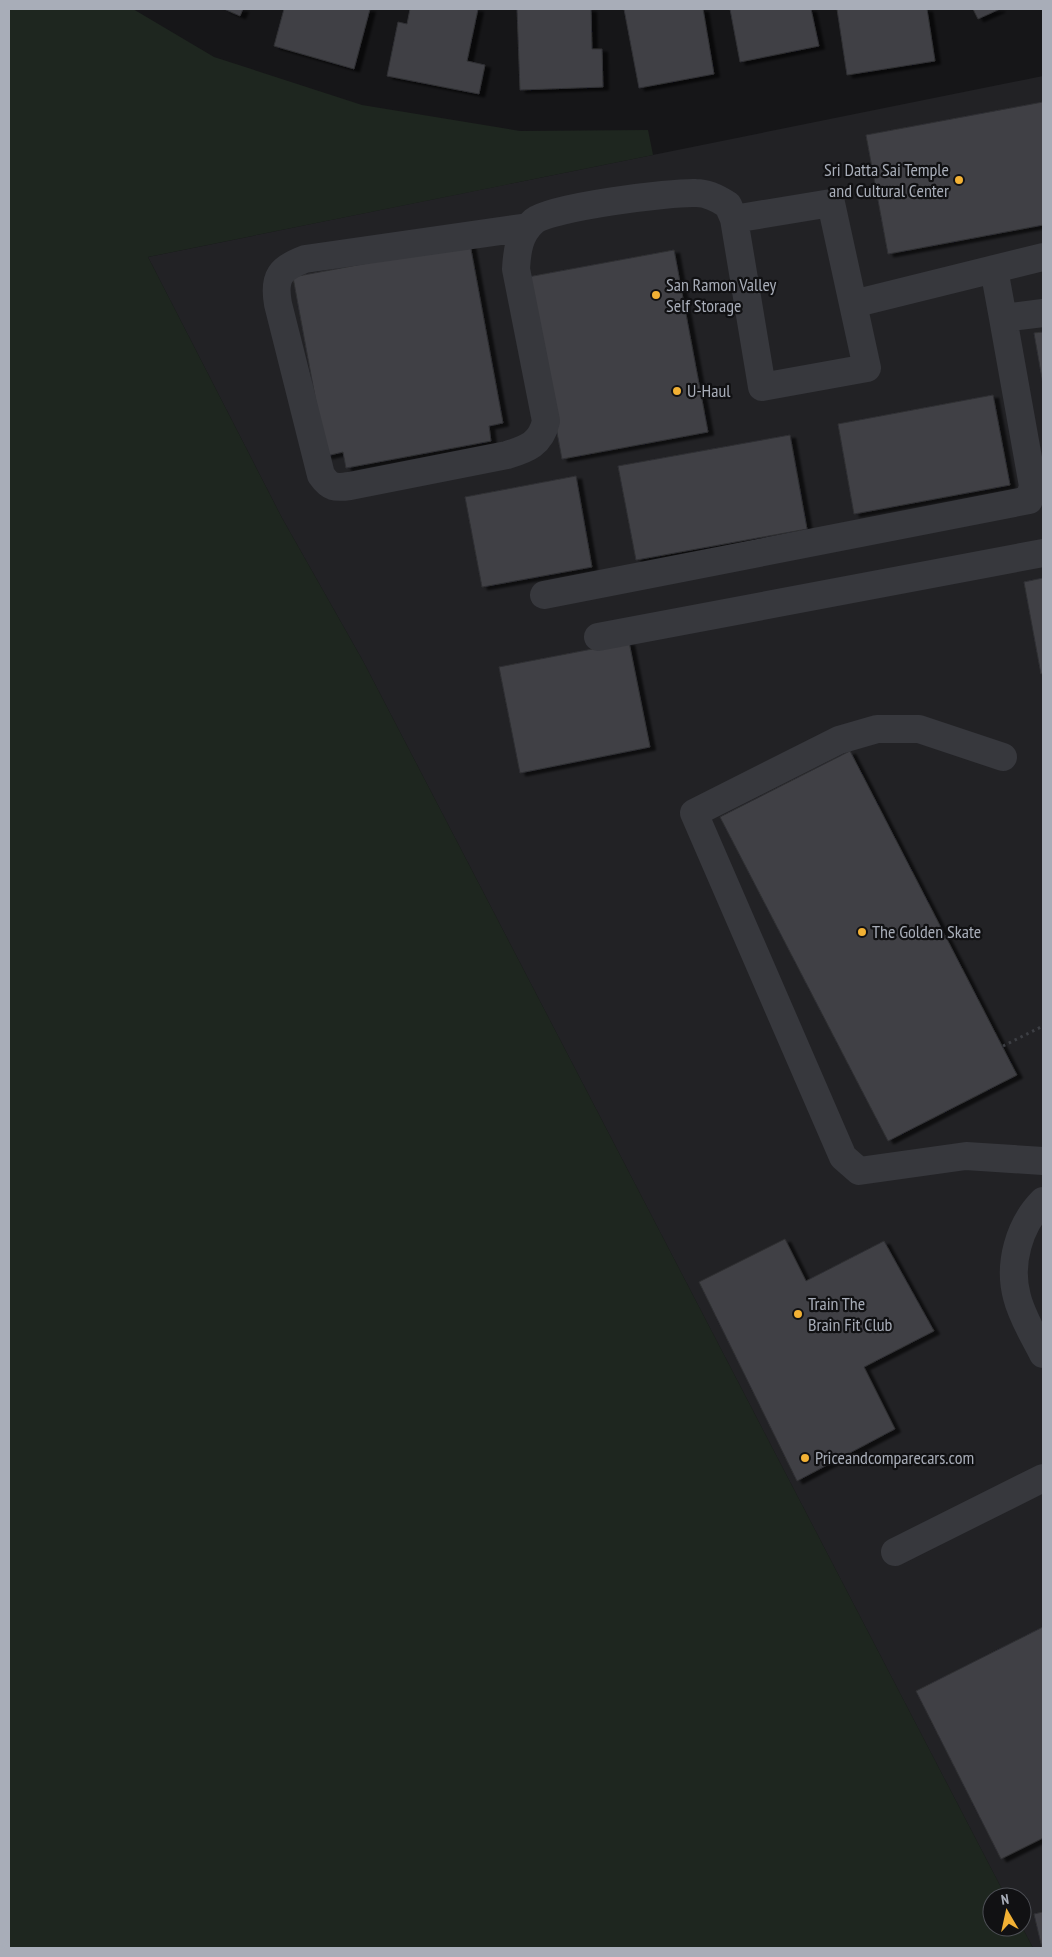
<svg xmlns="http://www.w3.org/2000/svg" width="1052" height="1957" font-family="'PT Sans Narrow',sans-serif">
	<defs>
		<filter id="shadow"><feDropShadow dx="5.5" dy="3" stdDeviation="1" flood-color="#0009"/></filter>
	</defs>
	<rect width="100%" height="100%" fill="#161618"/>
	<path fill="#222225" d="M1043,76V1948H1033L1022,1927V1897H1006L363,661L282,518L148,257Z"/>
	<path fill="#1e261f" d="M9,9H133L214,57L362,105L520,131L648,130L653,155L148,257L282,518L363,661L1006,1897H992V1927H1022L1033,1948H9Z"/>
	<path fill="#404145" stroke="#303034" filter="url(#shadow)" d="M224,9H243L240,16Z
		M284,9H370L354,69L274,46Z
		M410,9H478L467,61L485,65L479,94L387,76L398,22L407,24Z
		M517,9H591L592,49H602L603,87L520,90Z
		M624,9H703L714,74L639,88Z
		M730,9H811L819,46L740,62Z
		M837,9H927L935,61L847,75Z
		M973,9H1000L978,19Z
		M1043,102V225L888,254L866,135Z
		M470,244L503,423L489,426L491,441L346,468L343,452L326,456L293,277Z
		M674,250L708,432L562,459L528,277Z
		M1043,332V384L1034,333Z
		M993,395L1010,485L854,514L838,424Z
		M790,435L807,529L636,560L618,466Z
		M576,476L592,567L482,587L465,497Z
		M1043,578V673L1041,674L1024,582Z
		M629,642L650,747L520,773L499,667Z
		M850,751L1017,1075L888,1141L720,817Z
		M785,1239L806,1281L884,1241L934,1331L864,1367L895,1429L797,1481L699,1282Z
		M1043,1627V1838L1001,1859L916,1691Z
		M1043,1912V1948H1042L1034,1914Z"/>
	<g fill="none" stroke-linecap="round" stroke-linejoin="round">
		<path stroke="#3d3f44" stroke-width="3" stroke-dasharray="2.5 4" stroke-linecap="butt" d="M1003,1046L1043,1026"/>
		<path stroke="#37383d" stroke-width="28" d="M831,203L867,368L762,387L734,219Z
			M528,227L305,259C281,268 273,276 278,304L321,475C330,488 335,488 350,486L507,455C527,449 541,444 546,421L516,269C517,251 519,234 534,221C551,207 671,192 696,193C707,193 719,199 728,205L734,219
			M994,269L1003,318
			M853,304L1043,257
			M544,595L1029,500L1033,486L1003,318L1043,313
			M598,637L1043,553
			M1003,757L919,729H877L839,740L694,813L843,1157L859,1171L966,1156L1043,1161
			M1043,1201C1019,1225 1008,1264 1017,1297C1022,1317 1034,1336 1043,1354
			M895,1552L1043,1478"/>
	</g>
	<g fill="#f2b134" stroke="#111113" stroke-width="2">
		<circle cx="959" cy="180" r="5"/>
		<circle cx="656" cy="295" r="5"/>
		<circle cx="677" cy="391" r="5"/>
		<circle cx="862" cy="932" r="5"/>
		<circle cx="798" cy="1314" r="5"/>
		<circle cx="805" cy="1458" r="5"/>
	</g>
	<g text-anchor="middle" stroke-width="4.5" stroke-linejoin="round" paint-order="stroke">
		<g font-size="18" fill="#a8adb8" stroke="#111113" text-anchor="start">
			<text x="949" y="176" text-anchor="end">Sri Datta Sai Temple<tspan x="949" dy="21">and Cultural Center</tspan></text>
			<text x="666" y="291">San Ramon Valley<tspan x="666" dy="21">Self Storage</tspan></text>
			<text x="687" y="397">U-Haul</text>
			<text x="872" y="938">The Golden Skate</text>
			<text x="808" y="1310">Train The<tspan x="808" dy="21">Brain Fit Club</tspan></text>
			<text x="815" y="1464">Priceandcomparecars.com</text>
		</g>
	</g>
	<rect width="1052" height="1957" fill="none" stroke="#a8adb8" stroke-width="20"/>
	<g transform="translate(1007 1912) rotate(351)"><circle r="24" fill="#111113" stroke="#4d4f55"/>
	<path d="M0-4L9 19L0 12L-9 19Z" fill="#f2b134"/>
	<text y="-8" font-size="14" font-weight="bold" text-anchor="middle" fill="#a8adb8">N</text>
	</g>
</svg>
